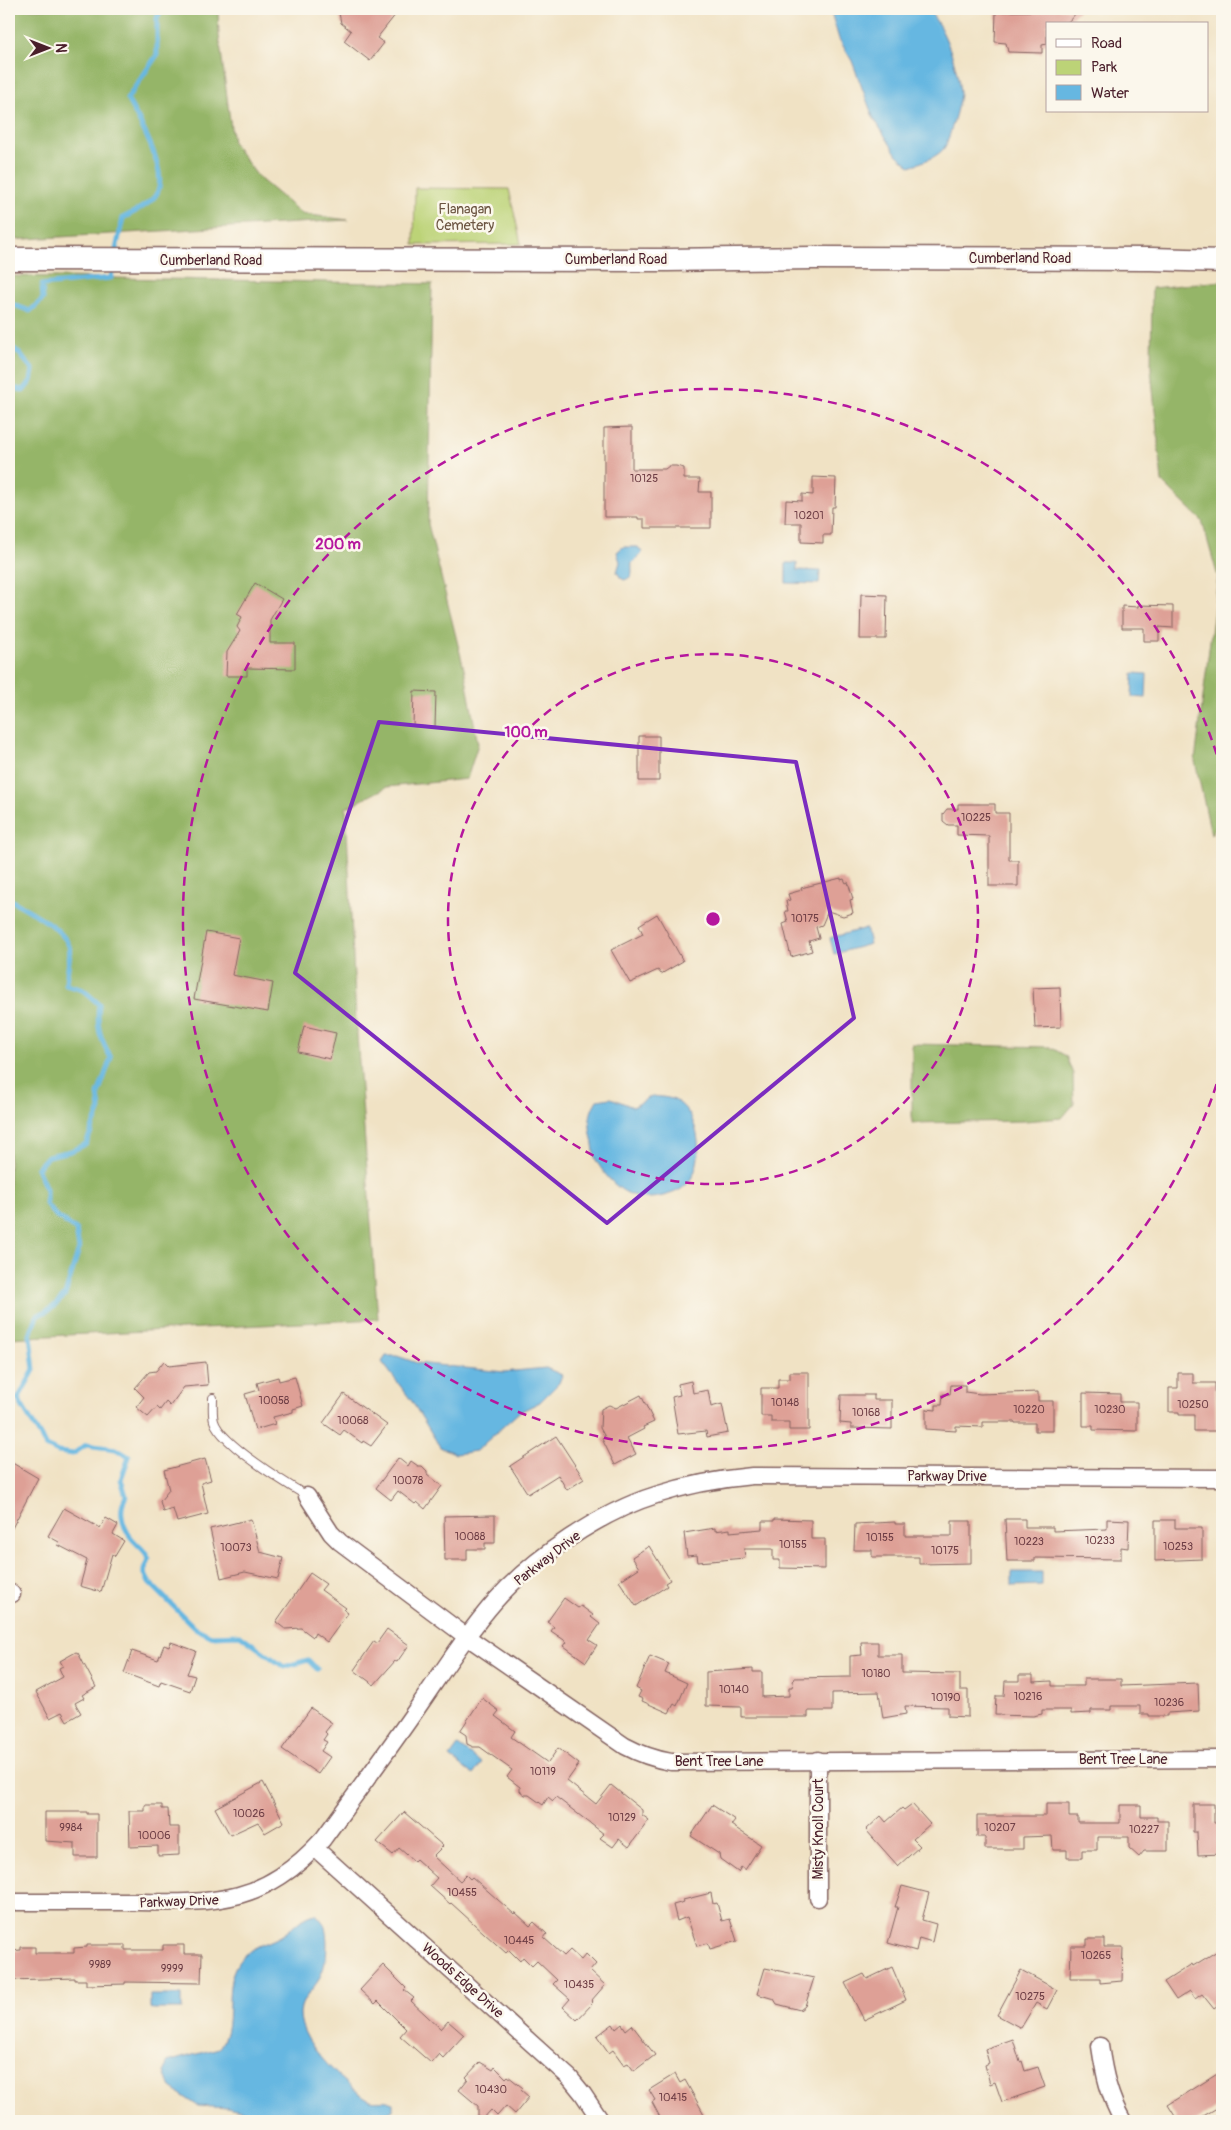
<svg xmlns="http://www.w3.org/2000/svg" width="1231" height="2130" font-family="Pangolin,sans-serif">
	<rect width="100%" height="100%" fill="#fbf7ec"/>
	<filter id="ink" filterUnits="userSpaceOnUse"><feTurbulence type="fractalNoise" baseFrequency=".02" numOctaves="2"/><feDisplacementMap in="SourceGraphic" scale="10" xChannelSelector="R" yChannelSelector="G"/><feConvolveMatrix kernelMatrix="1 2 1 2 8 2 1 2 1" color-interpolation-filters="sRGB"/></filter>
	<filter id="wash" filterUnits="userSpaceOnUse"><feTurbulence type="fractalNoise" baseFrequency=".0096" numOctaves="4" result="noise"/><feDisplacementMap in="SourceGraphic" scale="20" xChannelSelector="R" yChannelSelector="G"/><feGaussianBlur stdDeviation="1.12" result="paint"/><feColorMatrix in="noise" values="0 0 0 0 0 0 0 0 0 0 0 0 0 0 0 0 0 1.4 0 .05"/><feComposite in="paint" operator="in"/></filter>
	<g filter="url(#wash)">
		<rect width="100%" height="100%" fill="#f0e2c4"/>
		<path fill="#bcd377" stroke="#837951" d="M415,188L509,189L521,244L414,245Z"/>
		<path fill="#95b568" stroke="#706a4a" d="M9,9H218L219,36L233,143L259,178L302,214L348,220L9,240Z
			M9,276L432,284L428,524L465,673L478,744L467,779L387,787L346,808L356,1021L378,1319L9,1338Z
			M1222,281V818L1211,834L1195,761L1218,577L1202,521L1162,482L1151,369L1152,288Z
			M912,1044L1050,1047L1066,1056L1073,1074L1074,1104L1062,1118L1025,1121L912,1123Z"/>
		<path fill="#66b7e1" stroke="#586b86" d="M830,9H927C945,27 958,68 960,93C960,100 949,139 946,145C940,157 922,162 910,166L897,155L873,117L852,61L839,39Z
			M623,547H638L642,552L641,555L632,563C631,571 635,577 624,580L620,577L617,572L620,562L617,552Z
			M786,563H797V570L820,571L819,584L786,583Z
			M1133,673L1147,674L1146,698L1132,697Z
			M866,928L870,944L834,954L830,938Z
			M652,1096C660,1097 671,1097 678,1102C701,1118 706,1165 686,1185C680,1191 671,1194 663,1196C633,1204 612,1187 597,1162C594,1157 594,1150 593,1144C589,1126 587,1116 597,1100L611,1098L633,1107Z
			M386,1356H397L417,1363L504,1372L546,1368L562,1375L559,1383L540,1402L518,1413L476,1451L456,1454L440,1447L411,1400L382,1362Z
			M1012,1572H1042V1585L1012,1586Z
			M458,1746L482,1763L473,1775L450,1757Z
			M316,1914C319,1918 324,1922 325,1927C329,1944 327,1967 317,1982C312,1991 304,1997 301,2007C292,2037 345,2085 368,2099C375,2103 385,2098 393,2103V2110L373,2121H287L227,2108L198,2106L171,2088L165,2072L167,2062L219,2048C240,2019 215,1977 249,1951C258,1945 271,1942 281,1936C293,1929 302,1915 316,1914Z
			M150,1995H182V2009H150Z"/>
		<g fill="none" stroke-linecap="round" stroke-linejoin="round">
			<path stroke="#66b7e1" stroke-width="5" d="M115,254L123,218C134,212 151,204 157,193C169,171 138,118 127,99L157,55V18L162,9
				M9,303L30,311L43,299L42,285L111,278L113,265
				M9,345L18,352L33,370L31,381L24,390L9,388
				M9,899C25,908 63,928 69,946C72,954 66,973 66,985L83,990L99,1004C96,1027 100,1038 111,1058L98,1094L100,1109L86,1144L71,1151L48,1156L37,1168L46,1189V1204L56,1216L76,1230L79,1249L65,1295L52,1308L37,1316L30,1335L34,1370L18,1399L46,1446L58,1452L73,1454L86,1445L116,1449L129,1457L121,1479L126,1496C117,1512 123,1531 137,1544C143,1550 145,1550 149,1559L144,1572L149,1582L195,1628L211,1636L240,1635L284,1667L308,1660L317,1669"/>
		</g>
		<g id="blocks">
			<path fill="#dea096" d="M343,9H400L377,38L384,43L370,61L344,41L351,31L341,23L339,13Z
				M1037,9H1080L1066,24H1047V44L1042,45V53L1008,52L1006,43L995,42L996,12L1036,11Z
				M632,427V469H665L669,466H676L684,468V479H700L699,492H711V528H644V519H638V517H604V428Z
				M813,477L836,478L835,507H832L831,535H823V543L801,542V523H785L786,500L802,501V494L813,495Z
				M255,583L282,599L270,620V643H295V669L247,668V676H226L227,652L240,631L237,627L242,617L237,614Z
				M861,594L887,595L886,639H860Z
				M1138,605L1173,606V628L1159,627V641H1144V628H1122V606L1138,607Z
				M414,691L436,692L435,727L413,726Z
				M639,736H659V781H639Z
				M958,804H995V813H1009V860H1018V886H989V836L957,835V825H948L943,821V814L947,809H958Z
				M841,878V880L844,879L846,883L848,882L853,899L850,900L853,913L843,916L828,911L822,925L816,927L819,938L809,941L812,951L791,957L783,924L788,922L785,911H788L786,901L790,900L788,894L802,890L801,888Z
				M657,914L683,961L661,974L658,970L630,983L611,950L643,934L639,925Z
				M206,932L239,938L232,975L273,983L268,1012L194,999Z
				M1060,987L1061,1027L1035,1028L1033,988Z
				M304,1026L336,1033L330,1059L298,1052Z
				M164,1361L169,1366L206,1362L208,1385L184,1387L170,1406L166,1402L160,1410L157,1407L148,1417L136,1407L144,1397L135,1388L149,1372L156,1371Z
				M790,1372H809V1430H789V1422H771V1416H761V1388H778V1379H790Z
				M1178,1373H1193V1383H1215L1216,1431H1194V1415H1179V1412H1169V1388H1178Z
				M278,1377L279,1381L295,1377L303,1406L293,1409V1412L273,1417L275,1424L255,1430L245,1394L259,1390L257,1383Z
				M691,1381L693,1393L708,1390L711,1407L722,1404L728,1433L707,1437L706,1431L678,1434L672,1397L680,1395L678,1384Z
				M951,1385H965V1392L980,1394L1038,1392V1401H1053V1431H1035V1423H1015V1422H983V1427L956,1426V1431L926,1429V1409L936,1410V1405H942L943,1394H950Z
				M1083,1393L1120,1394V1402H1137V1431L1093,1430V1426H1083Z
				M344,1394L387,1425L371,1446L363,1441L362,1443L344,1430L340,1435L323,1423Z
				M641,1395L654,1422L643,1427L644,1429L627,1438L636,1454L615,1465L602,1439L605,1437L600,1428L601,1409L609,1405L616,1408Z
				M841,1395H874V1400H892V1429L851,1428V1424L840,1423Z
				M556,1436L584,1479L567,1490L558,1475L528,1494L510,1466Z
				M398,1458L408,1466L411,1461L418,1466H422L427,1471V1474L442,1486L425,1509L417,1502L415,1504L398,1491L391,1500L376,1488Z
				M205,1459L211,1480L201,1483L208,1514L177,1522L173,1509L163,1512L160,1501L169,1490L164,1470Z
				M9,1461L38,1478L9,1534Z
				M64,1508L100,1528L106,1518L118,1525L113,1534L124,1541L115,1556L112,1554L101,1592L80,1586L87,1560L58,1545L59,1542L48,1536Z
				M495,1515V1543H485V1549H467V1560H445L444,1516Z
				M251,1519L260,1552L283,1558L278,1579L245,1572L221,1578L210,1529Z
				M774,1519L811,1520V1539H825V1569L780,1568V1560H773V1549H744L745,1558L698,1562L697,1555L687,1556L684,1533L715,1528V1531L730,1529V1532L762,1529V1521H774Z
				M1005,1519H1025V1527H1053V1531L1107,1529V1519L1129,1520L1128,1548L1121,1547V1559L1035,1558V1561H1007Z
				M1155,1520H1175V1528H1202V1559L1155,1561Z
				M952,1521H971V1563L919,1564V1557H872V1550H854L855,1524L895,1522V1524H905V1536H952Z
				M649,1546L670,1580L665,1583L667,1586L636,1606L619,1581L639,1568L632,1557Z
				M310,1573L326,1584L321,1590L346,1608L344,1610L348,1613L327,1642L315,1633L313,1637L301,1628L285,1629L276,1622Z
				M564,1598L578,1608L581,1606L593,1615L591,1617L600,1624L589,1640L597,1645L586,1662L564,1646L567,1642L551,1631L554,1627L547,1622Z
				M387,1629L409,1645L397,1662L395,1661L374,1685L354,1670L374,1641L377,1643Z
				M171,1642L196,1651L187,1674L195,1676L190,1691L161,1681L159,1686L124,1673L132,1651L158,1660L164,1645L169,1647Z
				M861,1642H878V1655H902V1673L960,1674V1690H968V1717L948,1716V1707L905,1706L906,1714L883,1718L879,1692L832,1693V1711H808V1717H741V1707L706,1706V1672L753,1669V1672H762V1697L789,1696V1687H792L794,1678L850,1677V1656L862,1655Z
				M76,1652L78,1653L96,1687L82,1695L84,1698L75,1703L81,1713L67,1721L62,1712L50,1718L36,1692L63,1677L59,1668L63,1666L60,1661Z
				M650,1656L669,1664L665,1673L687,1683L677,1706L674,1704L669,1713L642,1701L643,1699L638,1697L641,1691L636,1688Z
				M1019,1675H1033V1682L1052,1681V1686H1084V1679H1121V1686L1198,1683L1199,1711L1167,1713V1716H1149V1714H1140V1706H1111V1710H1091V1713L1071,1714V1710H1042V1714L1033,1716L995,1715L996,1696H1004L1005,1681H1019Z
				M482,1698L499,1711L495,1716L515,1731L511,1737L548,1763L558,1748L579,1764L567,1781L596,1804L611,1785L642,1810V1815L649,1820L629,1847L619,1839L613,1847L600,1838L604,1834L556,1797L553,1801L548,1797L543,1805L529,1795H525L520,1791V1787L507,1777L512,1770L480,1747H473L467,1744L466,1735L460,1731Z
				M311,1708L332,1723L325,1732L327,1734L323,1740L327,1742L321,1751L330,1757L318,1774L282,1749Z
				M263,1782L284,1822L265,1833L258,1822L230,1835L215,1808Z
				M912,1804L930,1824L913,1839L920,1846L898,1866L866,1830L881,1816L886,1822L902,1808L904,1810Z
				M1046,1804H1069V1817H1078V1823H1120V1805H1141V1817H1157V1821H1168V1851H1144L1139,1857L1129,1848V1837H1097V1850H1082V1858H1067V1850H1053L1052,1836L1023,1837V1849H985V1837H977V1816H1046Z
				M1193,1804H1214V1823H1222V1854L1198,1855L1197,1832H1193Z
				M145,1805H162V1809H168L169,1827H179V1855L158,1856V1846L130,1847L129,1811H145Z
				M712,1805L735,1820L731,1825L761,1845L745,1870L741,1867L738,1872L720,1859L719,1854L691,1836Z
				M45,1812H87V1814H97V1857H75V1843L45,1841Z
				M404,1812L443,1846L433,1856L460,1881L466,1875L470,1879L472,1877L514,1914L515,1912L530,1926L534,1922L547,1934L544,1938L564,1956L570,1950L581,1960L586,1954L596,1964L590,1971L605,1985L591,2001L593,2003L577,2020L563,2007L570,1999L553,1984L557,1980L537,1961L532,1966L523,1957L520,1961L509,1950L506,1953L451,1903L450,1904L430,1886L437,1878L416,1859L414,1861L399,1848L393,1855L377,1842Z
				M902,1886L929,1893L922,1920L936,1924L932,1942L919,1938L916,1951L888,1943L898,1907H895Z
				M711,1893L713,1904L717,1903L722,1921L730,1919L737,1941L710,1949L708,1943L697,1946L687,1917L677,1921L673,1905L684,1902L683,1900Z
				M1087,1939H1104V1947H1123L1122,1981L1100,1983V1978H1070L1071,1946H1087Z
				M87,1945H125V1950H163V1945H184V1954H202L201,1983L125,1982V1984L86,1985V1980H75V1978L9,1980V1951L21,1950V1947H35V1953H74V1948L87,1947Z
				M1222,1948V2003L1214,2009L1202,1994L1195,1999L1190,1991L1176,2000L1164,1982L1192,1964L1193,1966Z
				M383,1965L406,1988L404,1990L414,1998L411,2001L441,2029L448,2021L464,2035L443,2058L439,2054L431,2063L400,2036L406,2029L378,2001L375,2004L360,1990Z
				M892,1967L906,2000L864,2020L845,1983L864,1974L867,1979Z
				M765,1968L814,1978L805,2006L800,2010L777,2004L774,1999L757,1994Z
				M1021,1970L1057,1990L1047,2009L1036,2003L1021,2028L997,2015Z
				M613,2024L616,2029L622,2024L626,2030L632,2025L655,2055L634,2071L628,2063L624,2065L613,2050L609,2053L597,2036Z
				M1013,2039L1020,2062L1022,2061L1025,2071L1038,2067L1045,2087L1002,2102L995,2082L990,2084L985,2065L989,2063L985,2049Z
				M480,2062L493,2070L495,2067L506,2078L508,2076L523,2088L521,2090L529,2097L515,2114L506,2106L497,2116L491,2110L481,2121H478V2106L459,2090L468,2079L466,2077Z
				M1222,2071V2105L1195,2121H1178L1168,2105Z
				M675,2074L680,2083L685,2080L704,2114L692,2121H662L652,2102L655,2100L649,2090Z"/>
		</g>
	</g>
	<g filter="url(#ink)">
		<use href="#blocks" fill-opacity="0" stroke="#846361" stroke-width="1"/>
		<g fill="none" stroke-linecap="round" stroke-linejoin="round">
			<defs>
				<path id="lane" d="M213,1398C213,1405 212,1414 214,1421C220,1443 287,1484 307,1496"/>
				<path id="street" d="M307,1496L331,1533L340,1542L467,1637L625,1746C640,1754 654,1759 671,1762L1222,1759
					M9,1592L12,1594
					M818,1760V1898
					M315,1848L570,2078L583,2094L601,2121
					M9,1902C49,1902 90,1902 130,1902C214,1903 262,1906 323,1839C355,1795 387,1752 418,1707C443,1671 467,1633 496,1600C534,1557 601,1512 656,1495C687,1485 720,1479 752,1476L1222,1478
					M1100,2046C1104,2073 1109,2097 1123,2121"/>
				<path id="secondary" d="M9,259L667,260L814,258L1151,259L1222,261"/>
			</defs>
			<use href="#lane" stroke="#846361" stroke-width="10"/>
			<use href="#street" stroke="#846361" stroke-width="19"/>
			<use href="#secondary" stroke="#846361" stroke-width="25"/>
			<use href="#lane" stroke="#fff" stroke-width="8"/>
			<use href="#street" stroke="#fff" stroke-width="16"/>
			<use href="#secondary" stroke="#fff" stroke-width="22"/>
		</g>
	</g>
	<path fill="none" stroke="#7b2cbf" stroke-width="4" stroke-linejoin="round" d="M379,722L796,762L854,1018L607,1223L295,973Z"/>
	<g fill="none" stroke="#b5179e" stroke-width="2.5" stroke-dasharray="9 6">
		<circle cx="713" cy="919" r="265"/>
		<path d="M1221 1070A530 530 0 1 1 1221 768"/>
	</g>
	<g text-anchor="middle" stroke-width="5" stroke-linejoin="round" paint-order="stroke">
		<g font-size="11" fill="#6f3f46">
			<text x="644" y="482">10125</text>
			<text x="809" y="519">10201</text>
			<text x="976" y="821">10225</text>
			<text x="805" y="922">10175</text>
			<text x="274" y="1404">10058</text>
			<text x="785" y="1406">10148</text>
			<text x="1193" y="1408">10250</text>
			<text x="1029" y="1413">10220</text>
			<text x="1110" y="1413">10230</text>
			<text x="866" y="1416">10168</text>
			<text x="353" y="1424">10068</text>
			<text x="408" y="1484">10078</text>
			<text x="470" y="1540">10088</text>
			<text x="880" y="1541">10155</text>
			<text x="1100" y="1544">10233</text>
			<text x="1029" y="1545">10223</text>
			<text x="793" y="1548">10155</text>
			<text x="1178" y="1550">10253</text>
			<text x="236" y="1551">10073</text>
			<text x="945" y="1554">10175</text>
			<text x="876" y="1677">10180</text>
			<text x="734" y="1693">10140</text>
			<text x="1028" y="1700">10216</text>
			<text x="946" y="1701">10190</text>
			<text x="1169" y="1706">10236</text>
			<text x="543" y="1775">10119</text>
			<text x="249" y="1817">10026</text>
			<text x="622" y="1821">10129</text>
			<text x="71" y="1831">9984</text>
			<text x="1000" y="1831">10207</text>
			<text x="1144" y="1833">10227</text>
			<text x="154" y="1839">10006</text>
			<text x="462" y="1896">10455</text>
			<text x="519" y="1944">10445</text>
			<text x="1096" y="1959">10265</text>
			<text x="100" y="1968">9989</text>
			<text x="172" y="1972">9999</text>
			<text x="579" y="1988">10435</text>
			<text x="1030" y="2000">10275</text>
			<text x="491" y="2093">10430</text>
			<text x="673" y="2101">10415</text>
		</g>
		<g font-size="14" fill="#6c5542" stroke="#fbf7ec">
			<text x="465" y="214">Flanagan<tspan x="465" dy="16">Cemetery</tspan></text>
		</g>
		<g font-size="14" fill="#4a1f2b" stroke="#fbf7ec">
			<text x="1020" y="263">Cumberland Road</text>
			<text x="616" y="264">Cumberland Road</text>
			<text x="211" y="265">Cumberland Road</text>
			<text x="947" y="1481">Parkway Drive</text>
			<text transform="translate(547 1558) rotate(-38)" y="5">Parkway Drive</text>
			<text x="1123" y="1764">Bent Tree Lane</text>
			<text x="719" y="1766">Bent Tree Lane</text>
			<text transform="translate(818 1829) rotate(-90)" y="5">Misty Knoll Court</text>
			<text transform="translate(179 1901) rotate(-2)" y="5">Parkway Drive</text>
			<text transform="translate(463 1980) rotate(42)" y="5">Woods Edge Drive</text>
		</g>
	</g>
	<circle cx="713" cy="919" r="8" fill="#b5179e" stroke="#fbf7ec" stroke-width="2.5"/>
	<g font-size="15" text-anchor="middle" font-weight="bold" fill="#b5179e" stroke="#fbf7ec" stroke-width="5" stroke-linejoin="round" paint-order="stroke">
		<text x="338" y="549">200 m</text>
		<text x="526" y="737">100 m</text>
	</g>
	<rect width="1231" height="2130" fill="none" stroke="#fbf7ec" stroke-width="30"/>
	<rect x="1046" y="22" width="162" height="90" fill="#fbf7ec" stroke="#b4a19f"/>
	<rect x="1056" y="39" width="25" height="8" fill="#ffffff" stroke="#b4a19f"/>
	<text x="1091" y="48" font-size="15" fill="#4a1f2b">Road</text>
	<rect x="1056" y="60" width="25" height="15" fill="#bcd377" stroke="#b4a19f"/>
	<text x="1091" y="72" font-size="15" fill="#4a1f2b">Park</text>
	<rect x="1056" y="85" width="25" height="15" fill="#66b7e1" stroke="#b4a19f"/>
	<text x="1091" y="98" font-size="15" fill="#4a1f2b">Water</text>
	<g transform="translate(48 48) rotate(90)" stroke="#fbf7ec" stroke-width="4" paint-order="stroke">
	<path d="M0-4L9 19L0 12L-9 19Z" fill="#4a1f2b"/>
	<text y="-8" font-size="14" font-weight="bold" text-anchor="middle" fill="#4a1f2b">N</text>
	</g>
</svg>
